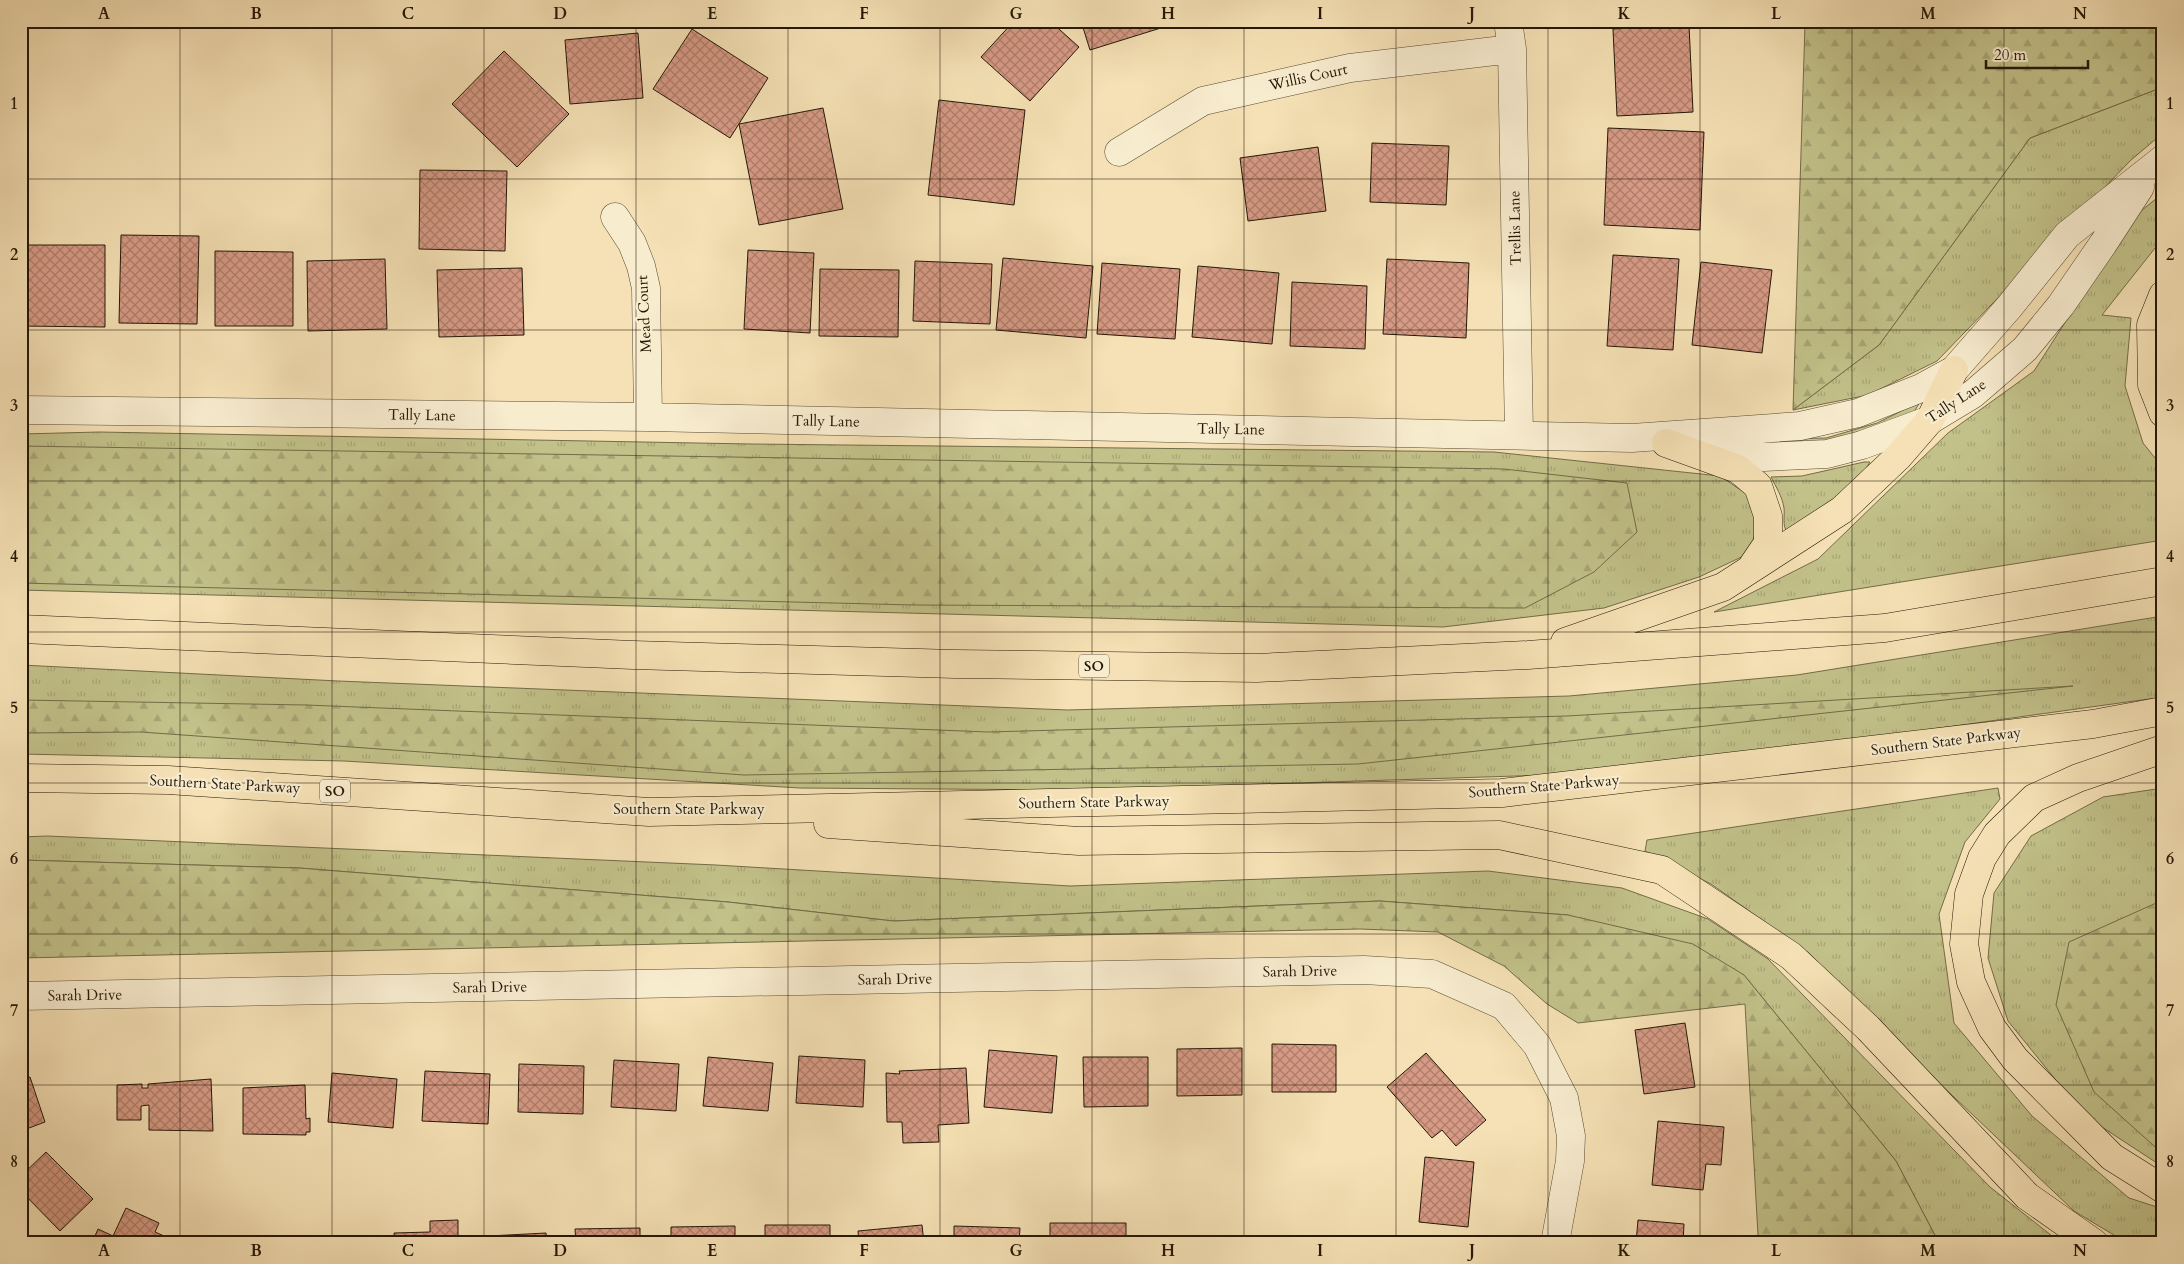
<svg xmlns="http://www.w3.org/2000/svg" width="2184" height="1264" font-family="Cardo,serif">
	<defs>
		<pattern id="grass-tufts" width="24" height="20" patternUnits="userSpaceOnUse" patternTransform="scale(1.25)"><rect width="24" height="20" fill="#c2c189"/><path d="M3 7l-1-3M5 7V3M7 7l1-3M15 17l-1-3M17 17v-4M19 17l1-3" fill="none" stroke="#a7a575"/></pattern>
		<pattern id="forest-firs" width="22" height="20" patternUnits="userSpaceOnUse" patternTransform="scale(1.25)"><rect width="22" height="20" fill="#c2c189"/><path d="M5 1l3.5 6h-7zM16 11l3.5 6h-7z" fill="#a7a575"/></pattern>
		<pattern id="building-cross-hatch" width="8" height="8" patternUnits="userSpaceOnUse" patternTransform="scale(1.25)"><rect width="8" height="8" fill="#d79a85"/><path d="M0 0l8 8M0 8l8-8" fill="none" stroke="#ae7d6b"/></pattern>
	</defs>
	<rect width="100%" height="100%" fill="#f5e1b5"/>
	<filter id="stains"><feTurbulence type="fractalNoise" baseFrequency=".004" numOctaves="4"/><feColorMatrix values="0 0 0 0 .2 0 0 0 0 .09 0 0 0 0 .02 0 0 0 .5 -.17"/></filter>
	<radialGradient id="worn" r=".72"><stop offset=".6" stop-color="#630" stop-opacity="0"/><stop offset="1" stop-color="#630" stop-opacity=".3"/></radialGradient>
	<path fill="url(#grass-tufts)" stroke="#736c48" d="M2163,87V133L2131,160L1937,361L1868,395L1793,410L1879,345L2030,138Z
		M2163,193V238L2102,315L2131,318L2125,386L2143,443L2163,468V540L1714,612L1818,559L1948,433L2034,371L2082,296L2141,211Z
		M1920,402L1908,422L1819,449L1684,441L1826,438L1877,423Z
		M99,432L751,444L1494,452L1720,476L1748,495L1758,521L1750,553L1699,577L1604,608L1443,627L21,590V434Z
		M1864,462H1870C1853,493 1816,513 1787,532C1782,525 1785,516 1784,508C1782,496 1776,487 1771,477L1802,476Z
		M2163,616V697L1810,746L1579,774L1076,790L800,788L344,761L21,754V665L338,681L1068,710L1569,696L1797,675Z
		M1998,788L2000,799L1965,842L1939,914L1954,1023L2032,1116L2129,1198L2163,1209V1243H2127L2074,1211L1895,1041L1809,953L1711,884L1645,851L1647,840Z
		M2163,788V1167L2085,1116L2008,1021L1988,958L1994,893L2031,836L2103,797Z
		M47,836L716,865L1070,886L1488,871L1622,888L1708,919L1768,959L1990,1187L2061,1243H1939L1896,1161L1744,975L1568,915L1380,901L893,921L728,902L299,868L21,860V837Z"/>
	<path fill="url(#forest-firs)" stroke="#736c48" d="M1832,21H2163V87L2030,138L1879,345L1793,410L1805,24Z
		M21,446L1504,469L1627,483L1637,532L1594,572L1525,608L914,605L21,583Z
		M2073,686L1358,764L744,775L141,732L21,733V700L306,705L988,732L1567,716Z
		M21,860L299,868L728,902L893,921L1380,901L1568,915L1693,944L1744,975L1896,1161L1939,1243H1782L1758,1235L1745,1004L1578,1023L1547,1004L1504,966L1438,932L1360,929L21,958Z
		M2163,900V1154L2094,1092L2056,1005L2069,942Z"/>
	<path fill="url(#building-cross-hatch)" stroke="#241807" d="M1014,21H1050L1079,47L1030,101L981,57Z
		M1081,21H1163L1164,27L1090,50Z
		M1689,25L1693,112L1617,116L1613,29Z
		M692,29L768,78L730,138L653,89Z
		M638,33L643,98L570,104L565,40Z
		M504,51L569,114L517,167L452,104Z
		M939,100L1025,110L1014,205L928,195Z
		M823,108L843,209L759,225L739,124Z
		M1608,128L1704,132L1700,230L1604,225Z
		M1372,143L1449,146L1446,205L1370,202Z
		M1318,147L1326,211L1248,221L1240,158Z
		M420,170L507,171L505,251L419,249Z
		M121,235L199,236L197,324L119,323Z
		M21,245H105V327L21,326Z
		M748,250L814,253L810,333L744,329Z
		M215,251L293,252V326H215Z
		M1613,255L1679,259L1673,350L1607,346Z
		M1003,258L1093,266L1086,338L996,330Z
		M385,259L387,329L308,331L307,261Z
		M1387,259L1469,263L1466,338L1383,334Z
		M915,261L992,264L990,324L913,321Z
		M1701,262L1772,270L1762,353L1692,345Z
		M1102,263L1180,269L1175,339L1097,334Z
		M1198,266L1279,273L1272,344L1192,337Z
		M522,268L524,335L439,337L437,270Z
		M820,269L899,270L898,337L819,336Z
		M1292,282L1367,286L1365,349L1290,346Z
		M1685,1023L1695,1087L1644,1094L1635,1030Z
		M1272,1044L1336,1045V1092H1272Z
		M1242,1048V1095L1177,1096V1049Z
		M989,1050L1057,1056L1052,1113L984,1107Z
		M1426,1053L1486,1120L1456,1146L1442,1130L1432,1138L1387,1087Z
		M799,1056L865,1060L863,1107L796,1103Z
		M708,1057L773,1063L768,1111L703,1106Z
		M1083,1057H1148V1106L1084,1107Z
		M614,1060L679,1064L676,1111L611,1107Z
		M519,1064L584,1066L583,1114L518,1112Z
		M966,1068L969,1123L938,1125L939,1142L903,1143L902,1122H887L886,1073L900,1074L899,1071Z
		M425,1071L490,1074L488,1124L422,1121Z
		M332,1073L397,1079L393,1128L328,1122Z
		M30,1077L45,1122L21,1131V1080Z
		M211,1079L213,1131L149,1130V1105L141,1106V1120H117V1085L142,1084V1088H148V1084Z
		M305,1085L306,1119L310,1118V1132H306V1135L243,1134V1088Z
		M1658,1121L1724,1127L1721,1165L1706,1164L1703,1190L1652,1185Z
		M46,1152L93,1199L60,1231L21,1191V1176Z
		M1425,1157L1474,1162L1468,1227L1419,1222Z
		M126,1208L159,1223L155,1232L180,1243H92L98,1229L113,1236Z
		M458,1220V1243H394V1233L430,1232V1221Z
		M1638,1220L1684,1224L1683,1243H1636Z
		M1050,1223H1126V1243H1050Z
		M765,1225H830V1243H765Z
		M922,1225L924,1243H859L858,1231Z
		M735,1226V1243H671V1227Z
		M954,1226L1020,1228L1019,1243H954Z
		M640,1228V1243H576L575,1229Z
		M546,1233L547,1243H489V1236Z"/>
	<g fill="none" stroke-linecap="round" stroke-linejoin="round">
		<defs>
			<path id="minor" d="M1508,21L1512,49L1519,434
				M1119,152L1203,101L1350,68L1512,49
				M615,217L632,243L641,266L646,288L648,417
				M21,410L648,417L1632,438L1800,426L1858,413L1921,388L1954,370L2010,306L2067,235L2163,159
				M1697,448L1764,457L1827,454L1862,445L1930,420L1973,394L2025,349L2061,305L2103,244L2140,187
				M21,996L1364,970L1432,974L1504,1006L1537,1045L1564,1098L1571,1136L1570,1161L1555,1243"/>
			<path id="highway" d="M2163,295L2151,325L2152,385L2163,413
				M1666,443L1738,469L1758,486L1768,516V543L1751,568
				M21,629L633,655L955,664L1257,668L1528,655L1885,628L2163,581
				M1565,642L1723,587L1842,510L1898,457L1930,420L1954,370
				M2163,749L2078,778L2034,798L1997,834L1982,858L1969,894L1964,944L1971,982L1992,1028L2015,1059L2112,1157L2163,1189
				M21,778L168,780L649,812L1502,793L2093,724L2163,711
				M828,824L1079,841L1499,835L1662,870L1791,956L1868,1028L2027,1196L2094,1243"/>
		</defs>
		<use href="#minor" stroke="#584a32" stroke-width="29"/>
		<use href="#highway" stroke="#241807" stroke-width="29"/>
		<use href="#minor" stroke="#f8eccf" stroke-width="28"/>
		<use href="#highway" stroke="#f5e1b5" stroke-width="28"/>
	</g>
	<path fill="none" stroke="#241807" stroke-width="1" stroke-opacity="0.55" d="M180,21V1243M332,21V1243M484,21V1243M636,21V1243M788,21V1243M940,21V1243M1092,21V1243M1244,21V1243M1396,21V1243M1548,21V1243M1700,21V1243M1852,21V1243M2004,21V1243M21,179H2163M21,330H2163M21,481H2163M21,632H2163M21,783H2163M21,934H2163M21,1085H2163"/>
	<g text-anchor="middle" stroke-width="4.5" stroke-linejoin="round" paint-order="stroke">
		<g fill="#f8eccf" stroke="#645843" stroke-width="1">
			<rect x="1079" y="654.5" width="30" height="23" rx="4"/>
			<rect x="320" y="779.5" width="30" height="23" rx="4"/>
		</g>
		<g font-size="14" font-weight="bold" fill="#241807">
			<text x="1094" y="671">SO</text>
			<text x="335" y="796">SO</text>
		</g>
		<g font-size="15" fill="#241807" stroke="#f8eccf">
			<text transform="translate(1308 77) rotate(-12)" y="5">Willis Court</text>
			<text transform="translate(1515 228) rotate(-91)" y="5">Trellis Lane</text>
			<text transform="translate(644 314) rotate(-93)" y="5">Mead Court</text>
			<text transform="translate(1956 401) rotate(-33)" y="5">Tally Lane</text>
			<text transform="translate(422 415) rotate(1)" y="5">Tally Lane</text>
			<text transform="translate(826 421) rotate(1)" y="5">Tally Lane</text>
			<text transform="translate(1231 429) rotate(1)" y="5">Tally Lane</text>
			<text transform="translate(1946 741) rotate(-7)" y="5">Southern State Parkway</text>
			<text transform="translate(225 784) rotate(3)" y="5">Southern State Parkway</text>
			<text transform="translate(1544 786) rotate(-5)" y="5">Southern State Parkway</text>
			<text transform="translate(1094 802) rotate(-1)" y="5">Southern State Parkway</text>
			<text x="689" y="814">Southern State Parkway</text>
			<text transform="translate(1300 971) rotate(-1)" y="5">Sarah Drive</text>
			<text transform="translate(895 979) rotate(-1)" y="5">Sarah Drive</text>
			<text transform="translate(490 987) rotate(-1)" y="5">Sarah Drive</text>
			<text transform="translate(85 995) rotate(-1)" y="5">Sarah Drive</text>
		</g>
	</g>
	<rect width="2184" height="1264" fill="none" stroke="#f5e1b5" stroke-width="55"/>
	<path d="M1986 60v8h102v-8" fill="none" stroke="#241807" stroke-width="2.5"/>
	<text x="1994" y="60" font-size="15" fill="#241807" stroke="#f8eccf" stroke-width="4" paint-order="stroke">20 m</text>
	<rect x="28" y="28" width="2128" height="1208" fill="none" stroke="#241807" stroke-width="2"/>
	<g font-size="16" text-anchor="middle" font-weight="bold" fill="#241807">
		<text x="104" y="19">A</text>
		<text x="256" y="19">B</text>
		<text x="408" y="19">C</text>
		<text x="560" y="19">D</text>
		<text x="712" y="19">E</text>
		<text x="864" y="19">F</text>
		<text x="1016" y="19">G</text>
		<text x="1168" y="19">H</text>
		<text x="1320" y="19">I</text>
		<text x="1472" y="19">J</text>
		<text x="1624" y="19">K</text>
		<text x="1776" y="19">L</text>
		<text x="1928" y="19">M</text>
		<text x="2080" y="19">N</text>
		<text x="14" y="109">1</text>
		<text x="2170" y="109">1</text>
		<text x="14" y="260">2</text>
		<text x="2170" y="260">2</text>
		<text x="14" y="411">3</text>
		<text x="2170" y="411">3</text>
		<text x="14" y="562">4</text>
		<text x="2170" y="562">4</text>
		<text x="14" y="713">5</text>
		<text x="2170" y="713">5</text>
		<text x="14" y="864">6</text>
		<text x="2170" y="864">6</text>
		<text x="14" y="1016">7</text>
		<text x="2170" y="1016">7</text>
		<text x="14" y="1167">8</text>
		<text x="2170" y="1167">8</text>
		<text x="104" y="1256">A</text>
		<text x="256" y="1256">B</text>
		<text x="408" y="1256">C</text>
		<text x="560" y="1256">D</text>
		<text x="712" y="1256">E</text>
		<text x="864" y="1256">F</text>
		<text x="1016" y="1256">G</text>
		<text x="1168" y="1256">H</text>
		<text x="1320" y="1256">I</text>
		<text x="1472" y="1256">J</text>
		<text x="1624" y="1256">K</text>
		<text x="1776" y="1256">L</text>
		<text x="1928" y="1256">M</text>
		<text x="2080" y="1256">N</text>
	</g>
	<rect width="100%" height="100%" filter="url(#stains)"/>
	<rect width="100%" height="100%" fill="url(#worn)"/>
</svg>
